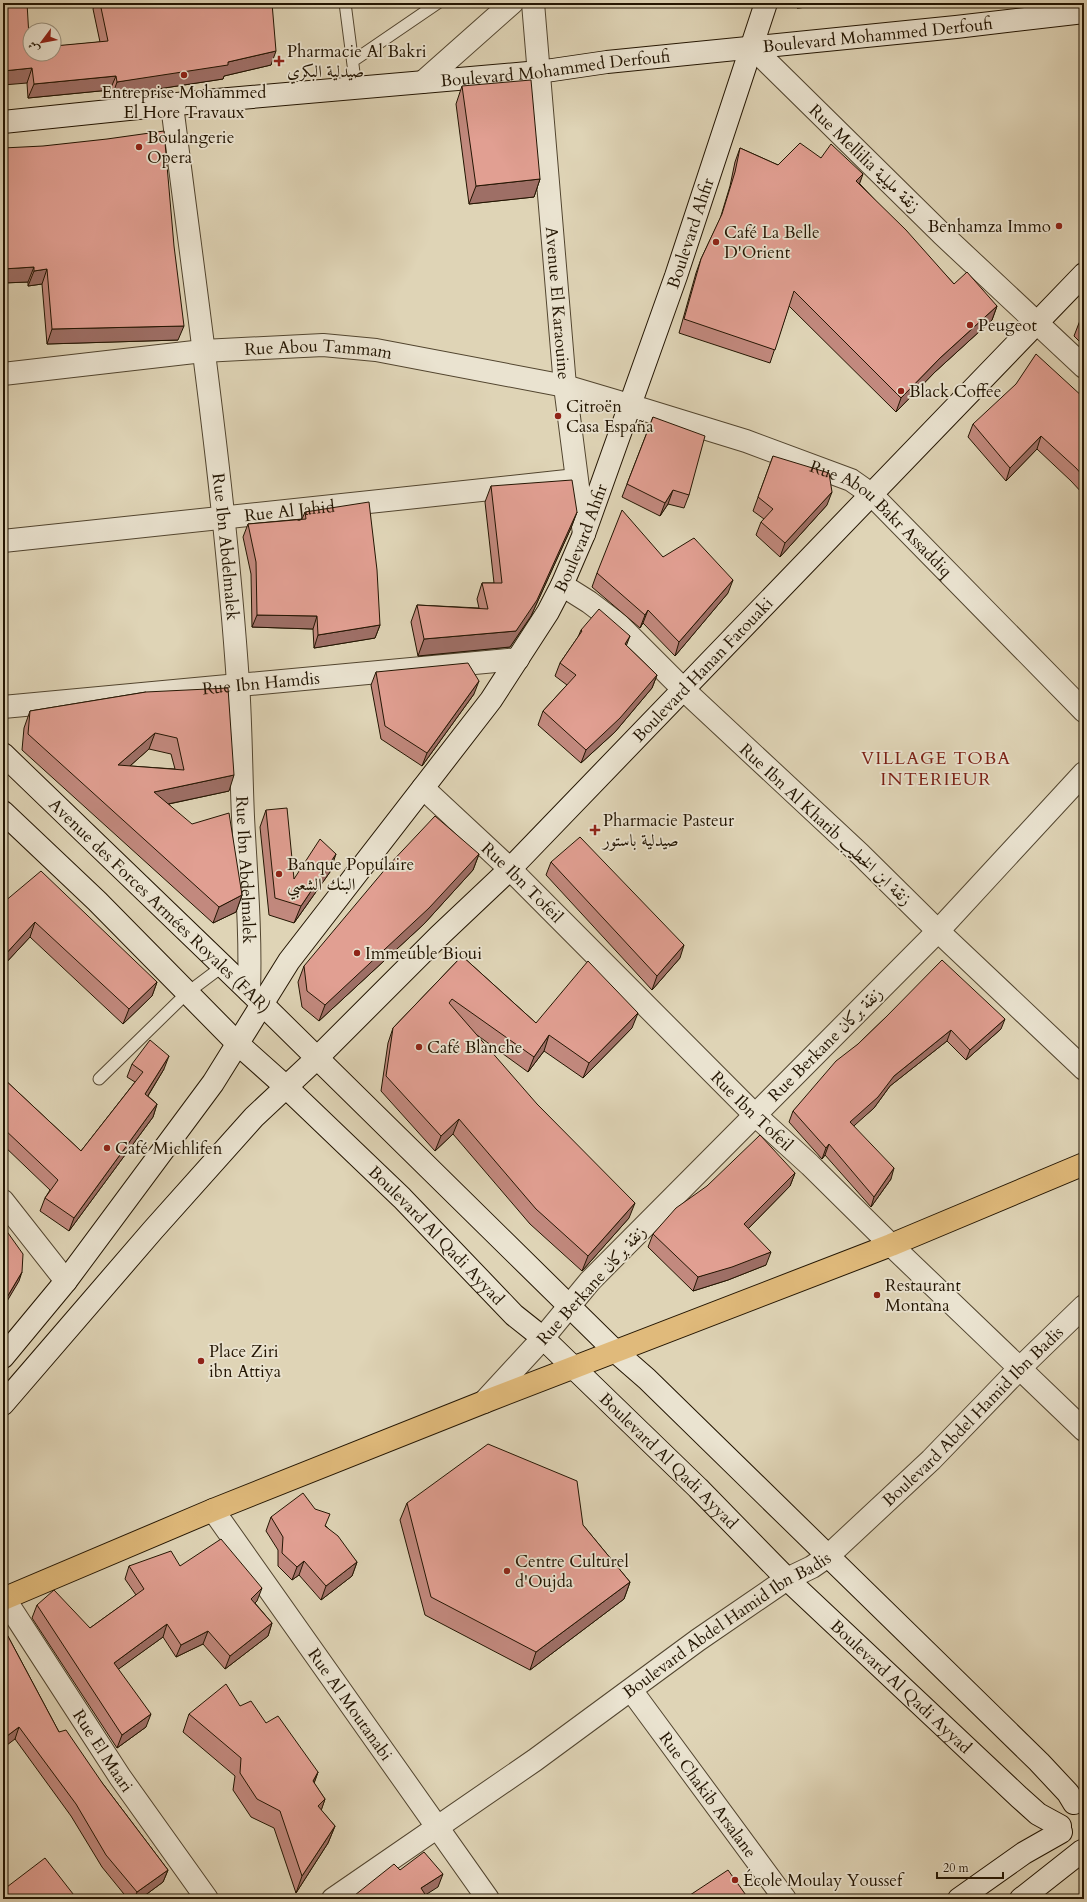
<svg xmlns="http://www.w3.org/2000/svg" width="1087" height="1902" font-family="Cardo,Amiri,serif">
	<rect width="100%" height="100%" fill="#dfd4b6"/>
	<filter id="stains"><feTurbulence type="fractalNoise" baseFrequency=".005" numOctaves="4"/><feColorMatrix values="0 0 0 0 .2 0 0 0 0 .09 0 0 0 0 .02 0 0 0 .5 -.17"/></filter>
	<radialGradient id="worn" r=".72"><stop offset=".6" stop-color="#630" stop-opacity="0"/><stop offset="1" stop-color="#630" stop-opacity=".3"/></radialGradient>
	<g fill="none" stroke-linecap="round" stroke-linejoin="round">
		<defs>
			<path id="lane" d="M345,3L356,88
				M353,61L438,3
				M99,1079L187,993L223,966"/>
			<g id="street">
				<path id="s1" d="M533,3L565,386L584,534"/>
				<path d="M752,47L942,234L1084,367"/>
				<path d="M423,82L512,3"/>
				<path id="s2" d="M172,105C196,297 225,490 238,683C241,727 241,772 243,817C246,875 251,932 249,991"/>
				<path id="s3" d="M3,374L203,351L323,345L376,350L565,386L629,405L746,441L851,480L871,494L1084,711"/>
				<path id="s4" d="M3,541L576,480"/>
				<path d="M562,585L589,602L618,624L684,690L860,854L938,931L1084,1069"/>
				<path id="s5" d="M3,707L518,659"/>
				<path id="s6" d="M423,788L510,869L754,1114L810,1165L891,1245L1084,1430"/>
				<path d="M3,1201L66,1281"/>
				<path d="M484,1402L543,1338L590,1281L938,931L1084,773"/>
				<path id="s7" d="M213,1510L488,1899"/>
				<path id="s8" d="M4,1598L120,1777L207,1899"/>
				<path id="s9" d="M631,1690L785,1899"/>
				<path id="s10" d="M333,1899L535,1760L698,1640L787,1579L812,1567L828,1556L931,1460L1019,1369L1084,1306"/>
			</g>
			<g id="secondary">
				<path id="s11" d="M3,122L206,101L539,72L607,62L956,27L1084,12"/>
				<path id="s12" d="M3,754L249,991L616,1352L647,1379L1039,1762L1068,1793L1074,1803"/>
				<path id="s13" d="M3,812L97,901L238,1044L285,1086L402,1198L514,1315L543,1338L698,1488L787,1579L1019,1797L1038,1814L1060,1826"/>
				<path id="s14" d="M3,1357L66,1281L213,1083L289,961L491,700L548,612L562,585L584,534L676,276L766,3"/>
				<path id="s15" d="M3,1404L153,1230L254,1117L316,1059L439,936L510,869L1084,274"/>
				<path d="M959,1899L1024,1853L1061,1832"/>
				<path d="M1021,1899L1082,1851"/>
			</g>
			<path id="primary" d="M3,1599L213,1510L484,1402L891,1245L1084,1164"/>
		</defs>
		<use href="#lane" stroke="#52452f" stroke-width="13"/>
		<use href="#street" stroke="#52452f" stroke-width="24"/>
		<use href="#secondary" stroke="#231502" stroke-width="24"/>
		<use href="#primary" stroke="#231502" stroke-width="24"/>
		<use href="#lane" stroke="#eae3d0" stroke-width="11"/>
		<use href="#street" stroke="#eae3d0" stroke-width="22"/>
		<use href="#secondary" stroke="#eae3d0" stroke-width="22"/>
		<use href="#primary" stroke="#e0ba7b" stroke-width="22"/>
	</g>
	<path fill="#c2897e" stroke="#231502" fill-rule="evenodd" d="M95,3H272L271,65L224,76L223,79L112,96L110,90L28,98L27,83L30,49L100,42L93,9Z
		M792,3H853L797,8Z
		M462,86L540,179L534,197L469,204L456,104Z
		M3,148L178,340L47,344L42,284L28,286V282L3,283Z
		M740,148L778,165L821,158L860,184L954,284L997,306L992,320L935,372L896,412L789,306L770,363L679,333L696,273L701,259L720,219L730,186L735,162Z
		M1084,316V346L1074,336L1079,323Z
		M1084,398V495L1071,481L1037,449L1006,481L968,437L973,424Z
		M653,417L689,495L684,508L668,504L660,516L622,497Z
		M773,456L827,505L780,557L756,535L761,522L764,519L753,511Z
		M491,486L577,512L571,528L531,616L510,647L418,656L411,622L417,605L479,608L477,599L482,583H494L485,502Z
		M305,512L380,625L375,638L314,648L313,629L252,627L251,574L243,537L248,524L302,519Z
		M663,557L728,593L675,656L643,623L640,628L592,587L597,573Z
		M581,630L627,646L657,675L652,688L615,732L581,763L538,725L543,711L567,685L555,676L560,663L578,637Z
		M376,672L474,694L422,766L381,739L371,685Z
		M146,692L229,791L169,804L242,895L236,912L213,923L22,750L24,728L30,711ZM149,749L171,754L175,769L130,766Z
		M266,810L294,879L330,872L294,923L269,915L260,827Z
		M479,854L473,870L424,924L319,1021L302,1007L298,982L304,966Z
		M551,862L680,958L652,990L546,875Z
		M3,901L157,982L152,996L123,1024L30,937L3,966Z
		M462,956L536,1023L632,1028L583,1078L544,1051L528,1072L477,1035L629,1218L582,1271L530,1224L453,1134L435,1151L381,1091L388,1043L393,1028Z
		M886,1017L1001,1029L966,1060L947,1041L890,1086L874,1108L853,1126L891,1179L871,1207L825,1155L822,1159L789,1122L793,1111L858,1044Z
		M132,1064L164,1069L148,1096L157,1104L153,1117L69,1231L40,1211L45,1198L50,1190L3,1145V1078L81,1151L135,1082L127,1077Z
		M795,1173L790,1186L748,1229L766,1265L728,1280L693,1291L648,1247L653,1234Z
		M407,1503L583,1525L630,1582L624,1599L530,1670L425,1615L400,1520Z
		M271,1517L326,1526L357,1562L352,1576L321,1600L299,1575L292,1580L278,1566V1550L266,1531Z
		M129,1566H180L257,1601L255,1603L272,1623L268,1636L225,1669L203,1644L176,1657L163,1637L118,1669L146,1727L117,1748L32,1618L37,1605L90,1628L136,1595L125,1579Z
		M3,1627L59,1732L103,1784L168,1870L163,1882L140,1899H128L102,1867L71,1816L15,1739Z
		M240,1706L266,1723L318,1772L314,1783L325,1799L321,1810L335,1826L328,1843L296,1893L274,1828L251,1817L233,1790L235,1776L183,1732L189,1714Z"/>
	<path fill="#9e6f66" stroke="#231502" d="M799,3H853L797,8Z
		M276,51L271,65L224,76L223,79L112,96L117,82L228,62Z
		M32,68L27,83L3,85V71Z
		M116,76L110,90L28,98L34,84Z
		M863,174L858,188L856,181Z
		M540,179L534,197L469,204L476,186Z
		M34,267L28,282L3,283V269Z
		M47,269L42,284L28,286L34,271Z
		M997,306L992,320L935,372L896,412L901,398L940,358Z
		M184,326L178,340L47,344L52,329Z
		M1041,436L1037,449L1006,481L1010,468Z
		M673,490L668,504L660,516L665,503Z
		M832,492L827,505L780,557L785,543Z
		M577,512L571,528L531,616L510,647L418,656L424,639L516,631Z
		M733,580L728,593L675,656L679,642Z
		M648,610L643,623L640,628L645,615Z
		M257,615L317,616L313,629L252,627Z
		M380,625L375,638L314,648L318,635Z
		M630,636L625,649V644Z
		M657,675L652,688L615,732L581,763L586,750Z
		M479,681L474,694L422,766L427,753Z
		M155,733L149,749L113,781L118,765Z
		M234,775L229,791L149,808L154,792Z
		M336,854L330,872L294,923L301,906Z
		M479,854L473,870L424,924L319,1021L325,1005Z
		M242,895L236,912L213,923L219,907Z
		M35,922L30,937L3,966V957Z
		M684,945L680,958L652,990L657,976Z
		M157,982L152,996L123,1024L129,1009Z
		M638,1013L632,1028L583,1078L589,1063Z
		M1005,1019L1001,1029L966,1060L970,1050Z
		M951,1030L947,1041L890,1086L874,1108L846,1133L850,1122L894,1076Z
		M549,1035L544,1051L528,1072L534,1057Z
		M169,1056L164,1069L141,1107L145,1094Z
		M157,1104L153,1117L69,1231L74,1218Z
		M459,1119L453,1134L435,1151L441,1136Z
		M829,1144L825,1155L822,1159L826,1148Z
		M894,1168L891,1179L871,1207L874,1197Z
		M795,1173L790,1186L739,1238L744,1224Z
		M635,1203L629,1218L582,1271L588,1256Z
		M771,1252L766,1265L728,1280L693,1291L698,1277Z
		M22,1272L19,1281L3,1308V1304Z
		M304,1561L299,1575L292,1580L297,1567Z
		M357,1562L352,1576L321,1600L326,1586Z
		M630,1582L624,1599L530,1670L536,1652Z
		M262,1588L257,1601L247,1611L251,1599Z
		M272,1623L268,1636L225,1669L230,1656Z
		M167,1624L163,1637L109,1676L114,1663Z
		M208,1631L203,1644L176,1657L181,1645Z
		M151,1714L146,1727L117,1748L122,1735Z
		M19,1727L15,1739L3,1748V1739Z
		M318,1772L312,1789L313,1781Z
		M325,1799L319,1817L318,1806Z
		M335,1826L328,1843L296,1893L302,1876Z
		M168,1870L163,1882L140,1899H134L137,1892Z
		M443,1874L438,1887L419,1899L421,1888Z"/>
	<path fill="#e19f92" stroke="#231502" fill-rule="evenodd" d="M3,3H27L30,54H54V46L108,41L100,3H272L276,51L228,62V65L117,82L116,76L34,84L32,68L3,71Z
		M531,80L540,179L476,186L462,86Z
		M164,131L174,246L184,326L52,329L47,269L34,271V267L3,269V148L43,146L107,139Z
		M800,143L821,158L831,144L863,174L856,181L906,230L954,284L967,272L997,306L940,358L901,398L794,291L775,350L684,319L701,259L722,214L735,172L740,148L778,165Z
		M1084,316V328L1079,323Z
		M1036,354L1084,398V477L1076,468L1041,436L1010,468L973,424L1016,384Z
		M653,417L705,436L689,495L673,490L665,503L627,484Z
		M773,456L829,473L832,492L785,543L761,522L773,509L758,497Z
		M572,480L577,512L537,600L516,631L424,639L417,605L488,609L482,583H502L491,486Z
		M369,502L377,570L380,625L318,635L317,616L257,615L256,562L248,524L306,519L305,512Z
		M622,510L663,557L694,538L733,580L679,642L648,610L645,615L597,573Z
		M599,609L630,636L625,644L657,675L620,718L586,750L543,711L576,675L560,663L582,631L581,630Z
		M468,663L479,681L427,753L385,726L376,672Z
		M228,688L234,775L154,792L192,824L229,813L242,895L219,907L28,734L30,711L146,692ZM155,733L177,738L184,770L118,765Z
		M287,808L294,879L320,839L336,854L301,906L275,898L266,810Z
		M435,816L479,854L429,908L325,1005L307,991L304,966L387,867Z
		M580,837L684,945L657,976L551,862Z
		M41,871L157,982L129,1009L35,922L3,957V901L4,902Z
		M462,956L536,1023L588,961L638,1013L589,1063L549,1035L534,1057L452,999L449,1003L537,1104L635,1203L588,1256L536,1209L459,1119L441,1136L386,1076L393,1028Z
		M942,960L1005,1019L970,1050L951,1030L894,1076L878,1097L850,1122L894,1168L874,1197L829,1144L826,1148L793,1111L836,1061L858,1044L886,1017Z
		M150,1040L169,1056L145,1094L157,1104L74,1218L45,1198L58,1180L3,1128V1078L81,1151L143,1072L132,1064Z
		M760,1135L795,1173L744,1224L771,1252L732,1267L698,1277L653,1234L676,1208L707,1186Z
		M3,1226L23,1254L22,1272L3,1304Z
		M488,1444L577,1481L583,1525L630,1582L536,1652L431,1597L407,1503Z
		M303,1493L315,1509L330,1514L325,1526L338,1536L357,1562L326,1586L304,1561L297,1567L282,1553L283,1537L271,1517Z
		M221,1539L262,1588L251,1599L272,1623L230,1656L208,1631L181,1645L167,1624L114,1663L151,1714L122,1735L37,1605L54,1590L90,1628L144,1589L129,1566L171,1551L180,1566Z
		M3,1627L59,1732L66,1730L103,1784L168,1870L137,1892L106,1855L76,1804L19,1727L3,1739Z
		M226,1684L240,1706L251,1701L266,1723L278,1716L318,1772L313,1781L325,1799L318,1806L335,1826L302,1876L280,1811L257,1799L240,1773L241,1758L189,1714Z
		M424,1852L443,1874L421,1888L428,1899H347L355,1895L394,1864L400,1870Z
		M45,1858L77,1899H3V1890Z
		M728,1870L748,1898L751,1896L754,1899H725L723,1896L718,1899H684Z"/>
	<g fill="#8f2418" stroke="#eae3d0" stroke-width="1.5">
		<path d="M277 55h4v4h4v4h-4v4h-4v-4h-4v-4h4z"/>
		<circle cx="184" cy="75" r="4"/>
		<circle cx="139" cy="147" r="4"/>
		<circle cx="1059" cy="226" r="4"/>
		<circle cx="716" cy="242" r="4"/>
		<circle cx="970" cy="325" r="4"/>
		<circle cx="901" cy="391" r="4"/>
		<circle cx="558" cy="416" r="4"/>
		<path d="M593 824h4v4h4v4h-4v4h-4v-4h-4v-4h4z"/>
		<circle cx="279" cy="874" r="4"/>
		<circle cx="357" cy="953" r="4"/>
		<circle cx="419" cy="1047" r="4"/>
		<circle cx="107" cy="1148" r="4"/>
		<circle cx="877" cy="1295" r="4"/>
		<circle cx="201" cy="1361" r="4"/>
		<circle cx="507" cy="1571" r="4"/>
		<circle cx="735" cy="1880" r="4"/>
	</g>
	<g text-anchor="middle" stroke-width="3.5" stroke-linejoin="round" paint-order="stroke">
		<g font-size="17" fill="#231502" stroke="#eae3d0">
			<text dy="6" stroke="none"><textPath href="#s11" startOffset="879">Boulevard Mohammed Derfoufi</textPath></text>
			<text dy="6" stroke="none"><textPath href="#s11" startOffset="555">Boulevard Mohammed Derfoufi</textPath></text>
			<text transform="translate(865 158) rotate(44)" y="6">Rue Mellilia زنقة مليلية</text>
			<text dy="6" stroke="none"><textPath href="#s14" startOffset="1329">Boulevard Ahfir</textPath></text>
			<text dy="6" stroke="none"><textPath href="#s1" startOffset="301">Avenue El Karaouine</textPath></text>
			<text dy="6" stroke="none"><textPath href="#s3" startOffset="317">Rue Abou Tammam</textPath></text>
			<text dy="6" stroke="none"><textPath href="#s4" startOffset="288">Rue Al Jahid</textPath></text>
			<text dy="6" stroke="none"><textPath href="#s3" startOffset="915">Rue Abou Bakr Assaddiq</textPath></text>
			<text dy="6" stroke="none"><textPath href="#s14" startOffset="1005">Boulevard Ahfir</textPath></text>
			<text dy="6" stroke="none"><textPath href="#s2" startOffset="445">Rue Ibn Abdelmalek</textPath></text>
			<text dy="6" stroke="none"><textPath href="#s15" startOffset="1015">Boulevard Hanan Fatouaki</textPath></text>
			<text dy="6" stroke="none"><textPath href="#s5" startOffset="259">Rue Ibn Hamdis</textPath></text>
			<text transform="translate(826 824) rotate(43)" y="6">Rue Ibn Al Khatib زنقة ابن الخطيب</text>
			<text dy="6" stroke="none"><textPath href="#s2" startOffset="769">Rue Ibn Abdelmalek</textPath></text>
			<text dy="6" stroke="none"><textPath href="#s6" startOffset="137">Rue Ibn Tofeil</textPath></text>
			<text dy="6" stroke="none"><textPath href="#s12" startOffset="218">Avenue des Forces Armées Royales (FAR)</textPath></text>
			<text transform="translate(825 1044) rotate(-45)" y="6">Rue Berkane زنقة بركان</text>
			<text dy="6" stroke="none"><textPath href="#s6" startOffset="461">Rue Ibn Tofeil</textPath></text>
			<text dy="6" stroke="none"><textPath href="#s13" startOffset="606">Boulevard Al Qadi Ayyad</textPath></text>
			<text transform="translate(591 1285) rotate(-48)" y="6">Rue Berkane زنقة بركان</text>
			<text dy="6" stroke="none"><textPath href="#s10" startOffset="804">Boulevard Abdel Hamid Ibn Badis</textPath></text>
			<text dy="6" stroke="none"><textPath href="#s13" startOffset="930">Boulevard Al Qadi Ayyad</textPath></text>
			<text dy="6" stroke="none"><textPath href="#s10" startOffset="480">Boulevard Abdel Hamid Ibn Badis</textPath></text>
			<text dy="6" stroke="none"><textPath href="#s13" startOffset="1254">Boulevard Al Qadi Ayyad</textPath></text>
			<text dy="6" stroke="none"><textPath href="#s7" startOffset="238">Rue Al Moutanabi</textPath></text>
			<text dy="6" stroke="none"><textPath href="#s8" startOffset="182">Rue El Maari</textPath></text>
			<text dy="6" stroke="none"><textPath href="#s9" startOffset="130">Rue Chakib Arsalane</textPath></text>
		</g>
		<g font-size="17" fill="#231502" stroke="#eae3d0" text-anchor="start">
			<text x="287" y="57">Pharmacie Al Bakri<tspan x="287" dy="20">صيدلية البكري</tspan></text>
			<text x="184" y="98" text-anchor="middle">Entreprise Mohammed<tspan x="184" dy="20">El Hore Travaux</tspan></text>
			<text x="147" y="143">Boulangerie<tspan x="147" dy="20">Opera</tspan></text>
			<text x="1051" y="232" text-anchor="end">Benhamza Immo</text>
			<text x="724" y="238">Café La Belle<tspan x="724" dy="20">D'Orient</tspan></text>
			<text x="978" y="331">Peugeot</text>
			<text x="909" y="397">Black Coffee</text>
			<text x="566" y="412">Citroën<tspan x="566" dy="20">Casa España</tspan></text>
			<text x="603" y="826">Pharmacie Pasteur<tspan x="603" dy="20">صيدلية باستور</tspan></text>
			<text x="287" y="870">Banque Populaire<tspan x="287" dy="20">البنك الشعبي</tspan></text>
			<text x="365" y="959">Immeuble Bioui</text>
			<text x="427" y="1053">Café Blanche</text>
			<text x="115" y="1154">Café Michlifen</text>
			<text x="885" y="1291">Restaurant<tspan x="885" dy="20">Montana</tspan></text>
			<text x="209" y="1357">Place Ziri<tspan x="209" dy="20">ibn Attiya</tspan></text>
			<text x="515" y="1567">Centre Culturel<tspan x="515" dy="20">d'Oujda</tspan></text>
			<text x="743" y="1886">École Moulay Youssef</text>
		</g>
		<g font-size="18" letter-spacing="1" fill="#7a1f14" stroke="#eae3d0">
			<text x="936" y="764">VILLAGE TOBA<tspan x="936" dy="21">INTERIEUR</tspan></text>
		</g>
	</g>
	<rect width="1087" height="1902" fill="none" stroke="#dfd4b6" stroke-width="16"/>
	<rect x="4" y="4" width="1079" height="1894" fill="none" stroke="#231502" stroke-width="2"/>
	<rect x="8" y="8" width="1071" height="1886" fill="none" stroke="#231502"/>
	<g transform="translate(42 42) rotate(238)"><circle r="19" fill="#eae3d0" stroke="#9a917e"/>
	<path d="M0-3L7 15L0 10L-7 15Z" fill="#8f2418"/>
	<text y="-6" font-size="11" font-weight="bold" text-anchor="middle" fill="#231502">ش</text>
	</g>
	<path d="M937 1872v6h66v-6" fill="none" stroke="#231502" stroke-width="2"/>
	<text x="943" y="1872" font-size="12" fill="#231502" stroke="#eae3d0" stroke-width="3" paint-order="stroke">20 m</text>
	<rect width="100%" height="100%" filter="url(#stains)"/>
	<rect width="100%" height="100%" fill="url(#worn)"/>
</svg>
